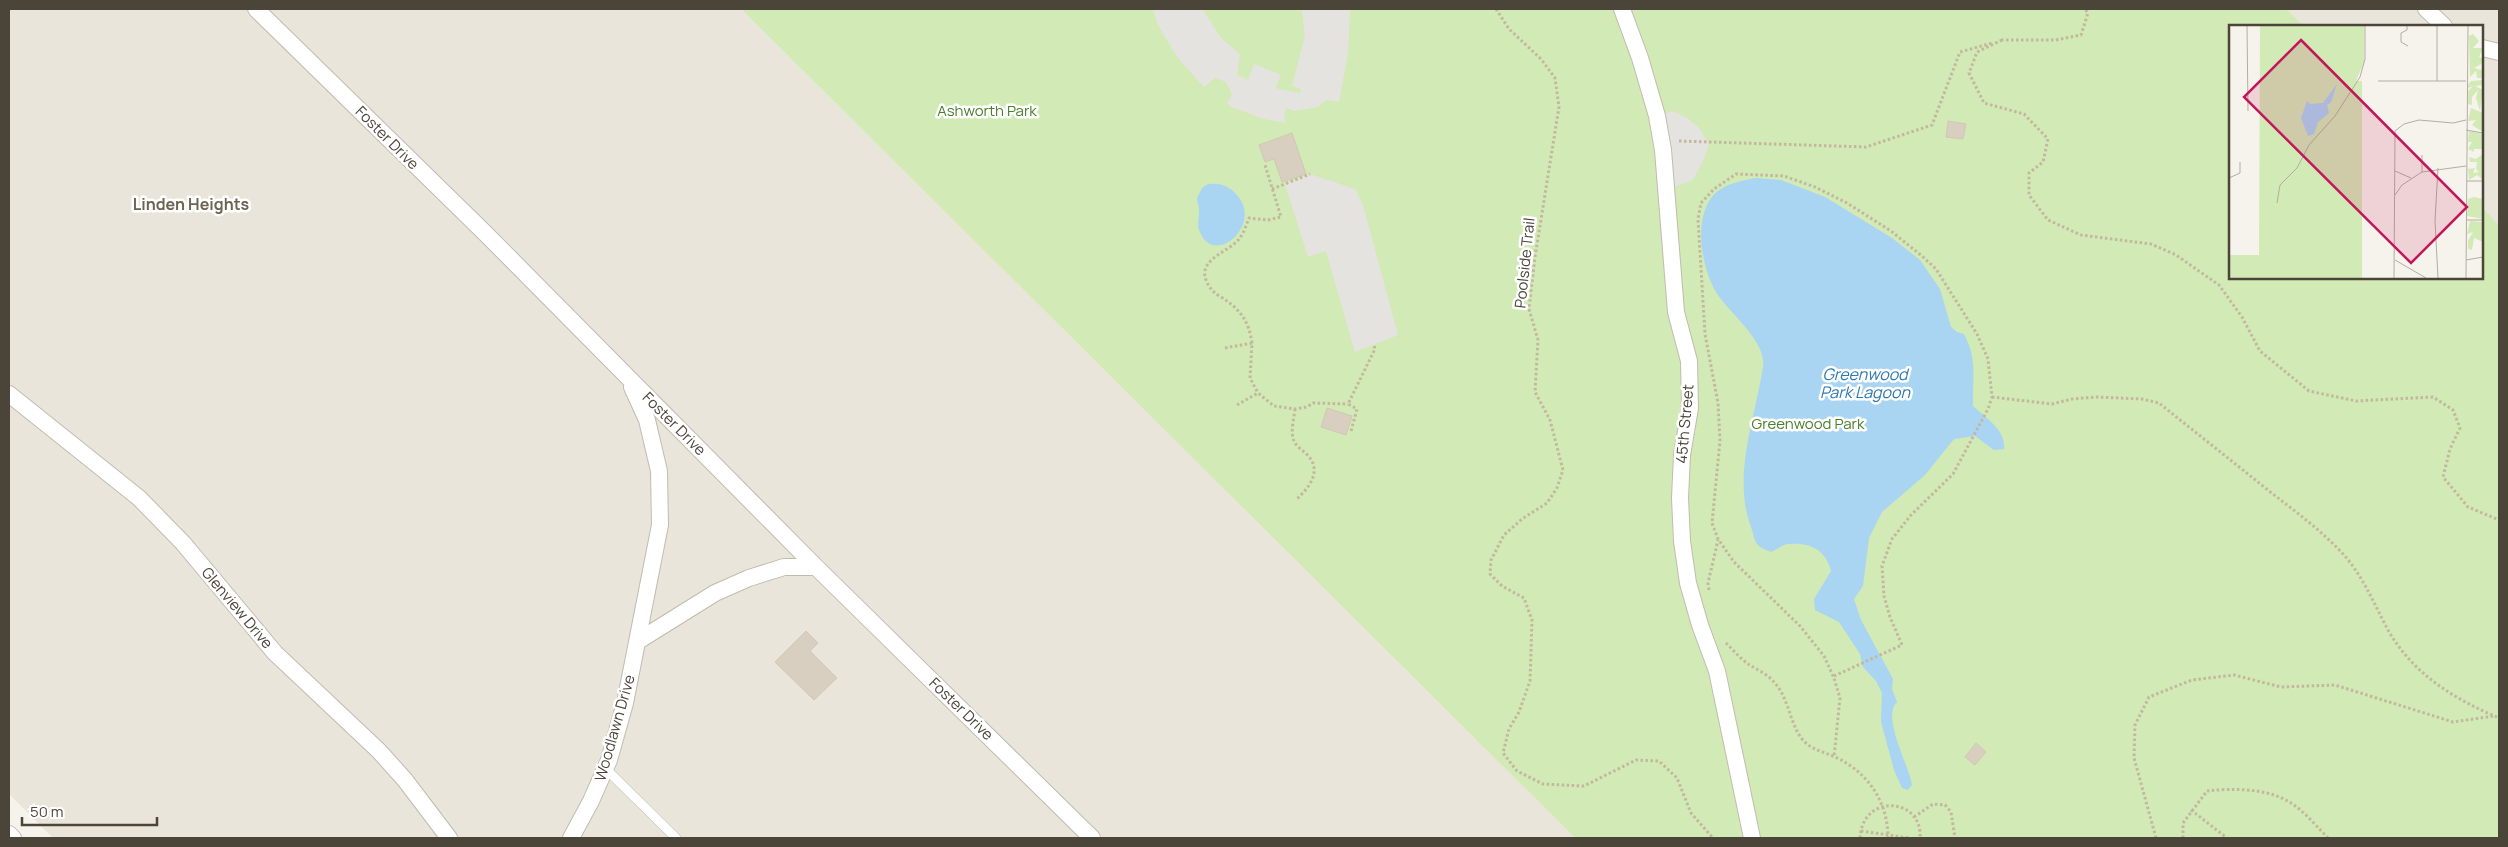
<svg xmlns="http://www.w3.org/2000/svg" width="2508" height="847" font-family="Manrope,sans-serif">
	<rect width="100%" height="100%" fill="#f6f3ec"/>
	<path fill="#eae5da" d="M9,9H741L1575,838H53L9,794Z
		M2286,9H2499V225L2482,207V26H2304Z"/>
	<path fill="#d2eab5" d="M741,9H2286L2304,26H2230V278H2482V207L2499,225V838H1575Z"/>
	<path fill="#e5e3e0" d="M1153,9H1202L1222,39L1240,54L1237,75L1248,80L1254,64L1281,75L1276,86L1278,89L1300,93L1301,89L1292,86L1305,36L1302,9H1350L1348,53L1339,102L1326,100L1318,107L1294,111L1286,108L1284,116L1286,123L1264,119L1231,107L1227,103L1232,95L1226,82L1215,78L1204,87L1177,57L1158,25Z
		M1673,111L1687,118L1699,128L1709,144L1703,161L1693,180L1665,190L1657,116Z
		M1310,174L1355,189L1363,205L1398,335L1355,352L1326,251L1308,257L1285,184Z"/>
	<path fill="#a9d4f2" d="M1756,178L1781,180L1825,197L1892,238L1920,260L1940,289L1951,327L1957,332L1964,334C1978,360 1972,378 1973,406C1986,418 2006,430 2004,449L1994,450L1975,436L1954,439L1925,475L1882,512L1869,538L1863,586L1854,599L1861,620L1893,679L1892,689L1897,702C1881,717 1909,765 1912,785L1908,790L1902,788L1894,770L1884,733L1881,721L1882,693L1876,681L1863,667L1860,654L1839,622L1815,610L1814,599L1831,571C1826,550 1810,542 1789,544C1783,544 1776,550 1771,552C1767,550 1760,548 1758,545C1754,541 1753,532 1751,527C1732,476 1755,419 1763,367C1767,341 1728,312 1716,292C1702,268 1693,221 1712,197C1722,184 1741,181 1756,178Z
		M1208,184C1219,183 1228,185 1236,194C1265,224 1214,268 1200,232C1196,224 1200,217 1199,209C1199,206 1197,202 1197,198L1202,188Z"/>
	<path fill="#d8cfc1" stroke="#d3c7b4" d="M1948,121L1966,124L1963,139L1946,137Z
		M1292,133L1306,174L1282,182L1274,159L1265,162L1259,145Z
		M1327,408L1352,416L1346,435L1321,427Z
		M806,631L818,643L810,651L837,678L814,700L775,662Z
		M1976,743L1986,752L1975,765L1965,757Z"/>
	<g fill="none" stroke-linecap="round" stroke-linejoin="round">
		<defs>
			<path id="lane" d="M606,769L676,838"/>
			<path id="street" d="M256,9L486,234L816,567L1092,838
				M1622,9L1640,58L1657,116L1663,150L1676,312L1689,361L1690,408L1682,455L1680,498L1682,541L1688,583L1700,625L1717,671L1752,838
				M2426,9L2444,26
				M2482,48L2499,52
				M9,394L139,498L183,543L275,653L379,751L405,780L449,838
				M638,641L715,593L749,578L784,567H816
				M9,834L13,838
				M571,838L591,801L609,760L625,703L660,525L659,471L647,420L632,387"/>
		</defs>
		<use href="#lane" stroke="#c2bbae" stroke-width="10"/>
		<use href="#street" stroke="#c2bbae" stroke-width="18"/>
		<path stroke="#c4b79f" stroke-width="3" stroke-dasharray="2.5 2.5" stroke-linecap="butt" d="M1496,9L1509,29L1541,59L1555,78L1559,107L1535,257L1529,309L1538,340L1535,392L1550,420L1563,470L1557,488L1547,503L1522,519L1504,535L1491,560L1490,574L1502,586L1524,598L1532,620L1530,681L1519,712L1509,729L1503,753L1517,771L1543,784L1584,786L1636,760L1659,761L1677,778L1691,813L1713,838
			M2001,40H2056L2081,35L2088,13L2085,9
			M2002,40L1977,52L1969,73L1984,103L2024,114L2048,139L2043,162L2029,173V195L2048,220L2081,235L2151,244L2176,255L2219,285L2242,317L2260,351L2309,391L2356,401L2433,397L2453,410L2460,428L2450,449L2443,477L2468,507L2499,520
			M1679,141L1866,147L1932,125L1960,52L1992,43
			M1272,189L1310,174
			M1252,343C1249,321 1240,309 1221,297C1214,293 1209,288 1206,280C1198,259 1229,252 1239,239C1244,233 1246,225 1249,218L1268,220L1281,217L1265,165
			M1225,348L1252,343L1250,378L1258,393
			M1992,397L2052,404L2072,399L2096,397L2142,399L2159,403C2195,432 2232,461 2269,491C2295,511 2322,531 2344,555C2364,578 2374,604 2388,630C2413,674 2454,699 2499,718
			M1237,405L1258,393L1274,406L1295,409L1307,407L1313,403L1348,404
			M1295,409C1294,419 1290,432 1294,441C1297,448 1306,452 1310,458C1321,474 1308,488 1297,499
			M1351,431L1357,409L1348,404L1375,349L1374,344
			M1709,590L1708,583L1718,540
			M1726,643C1733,650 1740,658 1748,664C1756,669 1767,674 1773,681C1789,697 1789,722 1802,739C1811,750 1822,751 1835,757C1868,772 1888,802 1888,838
			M1834,676L1902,645L1890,617L1884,596L1882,566L1892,539L1911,515L1953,474L1988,409L1992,397L1988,359L1977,334L1936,269L1922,256L1891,231L1847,203L1815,187L1784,176L1736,174L1714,189L1701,203L1698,219L1705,334L1718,403L1720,441L1712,523L1718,539L1734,562L1800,626L1824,656L1834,678L1840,698L1834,757
			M2191,810L2227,838
			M1914,817L1933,804L1945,805L1951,812L1955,838
			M1861,831L1909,838
			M1860,838C1862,793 1923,797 1920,838
			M2156,838L2134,758L2135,725L2149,697L2192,680L2234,675L2281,687L2335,685L2453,722L2494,716
			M2183,838V823L2207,791C2233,788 2268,788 2291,803C2305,812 2317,827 2328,838"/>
		<use href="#lane" stroke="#fff" stroke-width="9"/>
		<use href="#street" stroke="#fff" stroke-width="16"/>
	</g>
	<g text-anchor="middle" stroke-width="5" stroke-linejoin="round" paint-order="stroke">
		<g font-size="15" fill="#4a7f2a" stroke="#fff">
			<text x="987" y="116">Ashworth Park</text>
			<text x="1808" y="429">Greenwood Park</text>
		</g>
		<g font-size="15" fill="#4b4439" stroke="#fff">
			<text transform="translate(387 138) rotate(45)" y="5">Foster Drive</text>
			<text transform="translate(1525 263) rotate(-84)" y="5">Poolside Trail</text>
			<text transform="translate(674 424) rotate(45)" y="5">Foster Drive</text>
			<text transform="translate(1685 424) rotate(-85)" y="5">45th Street</text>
			<text transform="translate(237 608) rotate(50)" y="5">Glenview Drive</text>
			<text transform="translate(961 709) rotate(44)" y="5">Foster Drive</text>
			<text transform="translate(615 728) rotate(-74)" y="5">Woodlawn Drive</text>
		</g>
		<g font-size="16" font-weight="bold" fill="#6e6250" stroke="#fff">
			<text x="191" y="210">Linden Heights</text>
		</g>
		<g font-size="16" font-style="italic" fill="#2e7ab2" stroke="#fff">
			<text x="1865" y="380">Greenwood<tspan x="1865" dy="18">Park Lagoon</tspan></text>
		</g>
	</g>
	<g transform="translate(2229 25)">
		<rect width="254" height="254" fill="#f6f3ec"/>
		<path d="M31,0H135V37L127,56H133V253H0V230H30ZM244,9L250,16L244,23H254L250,32L254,33V38L245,43L252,45L254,41V53H248L247,46L241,52L240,11ZM254,55V60L246,61L254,65L251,86L247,73L249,65L243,72V80L239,79V66L244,61L239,63V60L242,56ZM242,83L254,88V107L243,100L247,95L239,96ZM240,106L254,109V124H245V127L239,124L243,117H239ZM254,129V155L248,150L240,155L239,144L246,143L244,148L250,147L247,144L248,137H241L240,132L247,134ZM245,172L254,174V194L238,191L239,174ZM241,196L254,197V217L245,213L243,225L239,224V216L244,207L238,209Z" fill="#d2eab5"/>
		<path d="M108,59L102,77L98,80L100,88L89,97L85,109L79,111L72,93L78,76L81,79L94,78Z" fill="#a9d4f2"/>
		<path fill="none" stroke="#b2ada4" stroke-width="1" d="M18,0L19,86M178,0V5L172,8V17L179,21M208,0V56M149,56H237M237,105L254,108M166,146L182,153M193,147V130M0,153L11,148V137M237,156H254M166,170L173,160L193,147L237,141M48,178L51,160L68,143L80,120L106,91L131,52L136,34V0M237,195H254M166,235L197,253M237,235L254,232M165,253L166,106L175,99L190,95L224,98L237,95M209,253L206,196L209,143M237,253L239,0"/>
		<path fill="#c2185b" fill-opacity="0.15" stroke="#c2185b" stroke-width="2.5" d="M72,15L238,182L182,238L15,72Z"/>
		<rect width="254" height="254" fill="none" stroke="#4b4439" stroke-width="2.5"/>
	</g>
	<rect width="2508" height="847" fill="none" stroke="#4b4439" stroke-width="20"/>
	<path d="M22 817v8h135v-8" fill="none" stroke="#4b4439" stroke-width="2.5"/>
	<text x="30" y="817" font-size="15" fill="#4b4439" stroke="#ffffff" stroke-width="4" paint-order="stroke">50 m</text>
</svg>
